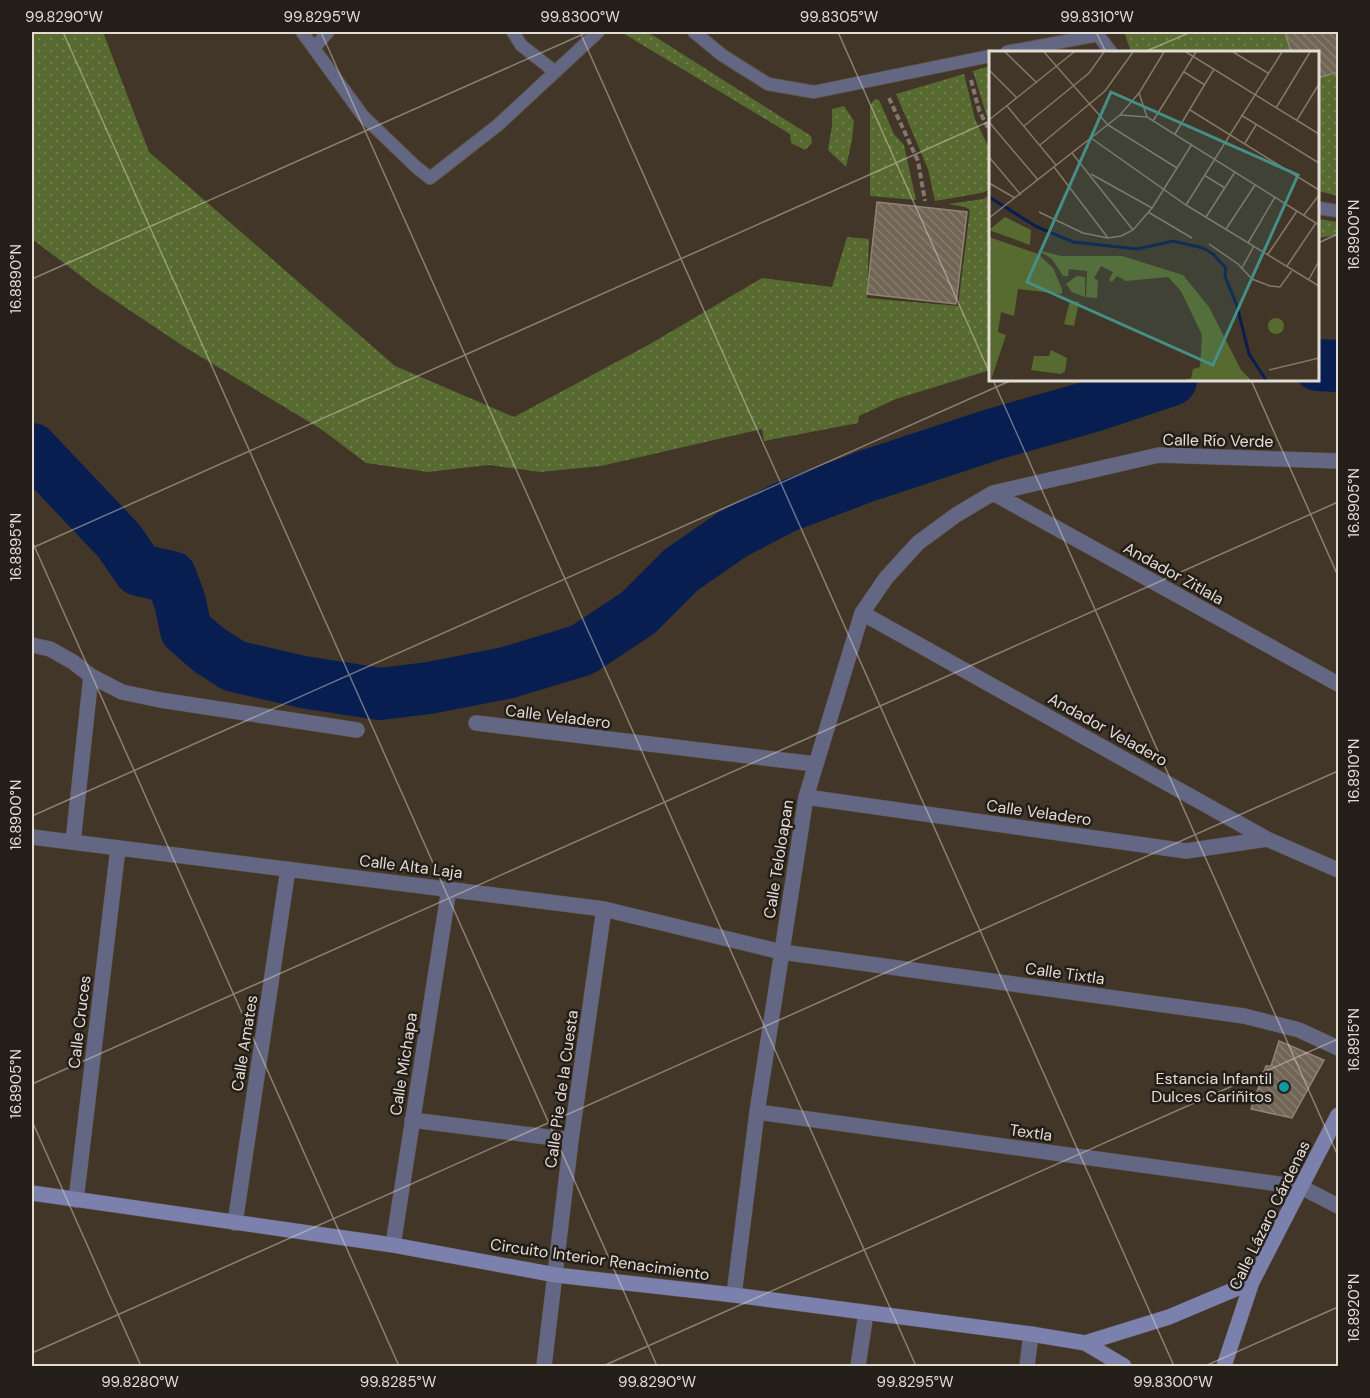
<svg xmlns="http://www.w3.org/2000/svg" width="1370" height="1398" font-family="'DM Sans',sans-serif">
	<defs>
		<pattern id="grass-dots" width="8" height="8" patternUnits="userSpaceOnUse" patternTransform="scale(1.5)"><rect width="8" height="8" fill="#576a2f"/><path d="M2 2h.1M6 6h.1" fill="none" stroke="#6f7f4c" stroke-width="1.8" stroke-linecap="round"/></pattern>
		<pattern id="building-back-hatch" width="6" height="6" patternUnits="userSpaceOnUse" patternTransform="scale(1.5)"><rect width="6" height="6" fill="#716556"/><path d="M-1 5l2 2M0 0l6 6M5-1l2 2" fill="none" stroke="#857a6d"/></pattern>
	</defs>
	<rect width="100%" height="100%" fill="#413628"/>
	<path fill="url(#grass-dots)" d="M32,32H103L149,152L395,366L514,417L650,344L762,278L832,287L847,237L869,239L867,298L958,306L970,210L965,207L948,204L983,199L990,195V370L896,399L859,416L858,423L764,441L762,429L601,466L540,472L489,465L428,472L366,463L321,429L183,346L98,289L32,239Z
		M621,32H645L654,36L811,136L812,143L805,150L791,143L790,134Z
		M1124,32H1338V196L1318,191V52H1131Z
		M990,66V120L986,114L973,71Z
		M964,74L975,119L990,150V190L981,193L935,201L928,169L896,94Z
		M875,99L879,100L894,134L904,145L916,200L870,196V105Z
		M844,106L854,121L852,140L846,167L828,150L832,126V109Z
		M1318,219L1338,222V235L1318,238Z"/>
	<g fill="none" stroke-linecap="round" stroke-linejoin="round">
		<path stroke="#081e51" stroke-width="52" d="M1318,365L1338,366
			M32,449L119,541L139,570L171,577L180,602L186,630L209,650L234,666L303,682L380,694L429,688L506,673L582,650L638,613L681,570L733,534L785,507L867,476L991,435L1093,406L1171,380"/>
	</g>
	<path fill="url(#building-back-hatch)" stroke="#908374" stroke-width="1.5" d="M1285,32H1338V72L1318,78V52H1291Z
		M877,202L967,212L956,304L867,294Z
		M1279,1041L1324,1060L1292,1118L1251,1109L1266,1066H1271Z"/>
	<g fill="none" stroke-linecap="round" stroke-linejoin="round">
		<defs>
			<path id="service" d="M302,32L363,116L415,166L430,178L498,125L598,32
				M513,32L521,45L554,71
				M694,32L722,55L768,84L814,92L990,56
				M1098,35L1111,52
				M314,48L328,32
				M1007,52L1098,35V32
				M1318,208L1338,211"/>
			<path id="minor" d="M993,493L1338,684
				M862,613L1267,839L1338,870
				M32,645L50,649L73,662L91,676L122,692L160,700L357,730
				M476,723L815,764
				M806,797L1186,851L1267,839
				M32,837L604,909L782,952L1244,1016L1299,1030L1338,1048
				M73,842L91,676
				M757,1112L1301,1187L1338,1206
				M412,1120L571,1140
				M76,1200L118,848
				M235,1223L288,869
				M393,1245L449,889
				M734,1295L757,1112L806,797L862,613L886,578L918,543L956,515L993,493L1159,455L1338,461
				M544,1366L571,1140L604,909
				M858,1366L866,1313
				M1027,1366L1031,1334"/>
			<path id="secondary" d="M32,1193L393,1245L556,1275L734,1295L1031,1334L1085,1343L1124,1366
				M1085,1343L1169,1317L1252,1282
				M1224,1366L1252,1282L1338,1115"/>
		</defs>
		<use href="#service" stroke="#5e5447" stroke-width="14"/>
		<use href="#minor" stroke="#5e5447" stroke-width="16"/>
		<use href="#secondary" stroke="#5e5447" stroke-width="16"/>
		<path stroke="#82786c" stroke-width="4" stroke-dasharray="6 3" stroke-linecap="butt" d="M971,80L979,110L990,132
			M889,98L918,161L925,201"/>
		<use href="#service" stroke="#636783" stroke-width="12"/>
		<use href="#minor" stroke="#636783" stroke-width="15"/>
		<use href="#secondary" stroke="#7b80ac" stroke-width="15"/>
	</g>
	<path fill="none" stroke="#e3dcd3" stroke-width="1.5" stroke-opacity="0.45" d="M63,32L657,1366M321,32L916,1366M580,32L1174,1366M838,32L990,374M1096,32L1106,52M1144,52L1191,32M1318,243L1338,234M32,279L588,32M993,380L1338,1156M1251,380L1338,576M32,541L399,1366M32,548L990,121M32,816L1012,380M32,1084L1338,502M32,1121L141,1366M32,1353L1338,771M603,1366L1338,1039M1205,1366L1338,1307"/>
	<circle fill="#0f9aa8" stroke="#231e18" stroke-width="2" cx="1284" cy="1087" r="6"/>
	<g text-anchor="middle" stroke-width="5" stroke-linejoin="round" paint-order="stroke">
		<g font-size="16" fill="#e3dcd3" stroke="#231e18">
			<text transform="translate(1218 440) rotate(1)" y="6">Calle Río Verde</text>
			<text transform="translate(1174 573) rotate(29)" y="6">Andador Zitlala</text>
			<text transform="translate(558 716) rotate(7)" y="6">Calle Veladero</text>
			<text transform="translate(1108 729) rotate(29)" y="6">Andador Veladero</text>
			<text transform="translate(1039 812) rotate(8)" y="6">Calle Veladero</text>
			<text transform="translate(778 859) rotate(-81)" y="6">Calle Teloloapan</text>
			<text transform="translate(411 866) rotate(7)" y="6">Calle Alta Laja</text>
			<text transform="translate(1065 973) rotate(8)" y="6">Calle Tixtla</text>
			<text transform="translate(79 1022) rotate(-83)" y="6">Calle Cruces</text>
			<text transform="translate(244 1043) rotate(-81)" y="6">Calle Amates</text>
			<text transform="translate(403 1064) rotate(-81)" y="6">Calle Michapa</text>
			<text transform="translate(561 1089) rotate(-82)" y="6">Calle Pie de la Cuesta</text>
			<text transform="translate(1031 1132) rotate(8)" y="6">Textla</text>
			<text transform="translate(1269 1215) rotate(-64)" y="6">Calle Lázaro Cárdenas</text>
			<text transform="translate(600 1259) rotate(8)" y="6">Circuito Interior Renacimiento</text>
		</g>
		<g font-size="16" fill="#e3dcd3" stroke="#231e18" text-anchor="end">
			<text x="1272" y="1084">Estancia Infantil<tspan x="1272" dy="18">Dulces Cariñitos</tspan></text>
		</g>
	</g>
	<g transform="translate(989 51)">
		<rect width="330" height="330" fill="#413628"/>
		<path d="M16,166L42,179L41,194L0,179ZM0,186L49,203L64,217L73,238V243L29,238L25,265L12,261L9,281L17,284L2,329ZM49,199L72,205H133L194,224L220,256L252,319L262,329H196L202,327L204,318L211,316L213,284L192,240L179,226L137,230L128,225L123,231L120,229L124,221L112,215L105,227L109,230L108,247L97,246L98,220L80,218L79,225H74L63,208ZM88,225L96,226V246L83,241L77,233ZM81,250L90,251L85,275L75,273ZM62,299L78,307L76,320L72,323L42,319L45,305H60Z" fill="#576a2f"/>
		<path d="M279 275a8 8 0 1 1 16 0a8 8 0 1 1-16 0Z" fill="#576a2f"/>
		<path fill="none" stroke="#081e51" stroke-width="3" d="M0,146L48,176L84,191L148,198L184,190L214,197L224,203L237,217L236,225L248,255L260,303L277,329"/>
		<path fill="none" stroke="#82786c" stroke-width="1.5" d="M16,1L48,32M55,1L119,74L188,117M175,1L150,42L158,66L330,174M197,1L330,83M244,1L279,22M0,19L28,47M195,21L216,34M18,55L67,114M287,57L321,1M201,59L330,139M131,64L158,66M252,64L330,112M0,69L85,1M308,69L330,33M164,70L207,1M0,71L49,129M35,75L100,22L115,1M186,83L225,18M102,87L197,154L330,235M256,92L267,74M51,94L116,40L144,1M83,102L144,179M0,106L32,144M65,116L119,187M102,123L163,157M215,124L236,137M0,132L26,147M197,154L293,1M50,161L94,182L119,187L132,185L144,179L163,157L203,93M159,161L203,187M315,164L330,144M217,166L246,121M0,167L131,64L150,42M237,178L266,134M259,192L286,146M220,193L249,213L263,228L281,235L291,236L304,218M279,203L308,160M298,215L327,172M253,217L265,195M320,228L330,210M280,319L330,307"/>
		<path fill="#449087" fill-opacity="0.15" stroke="#449087" stroke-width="3" d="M122,41L309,124L224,314L38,231Z"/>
		<rect width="330" height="330" fill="none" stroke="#e3dcd3" stroke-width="3"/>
	</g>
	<rect width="1370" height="1398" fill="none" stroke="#231e18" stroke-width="66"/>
	<rect x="33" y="33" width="1304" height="1332" fill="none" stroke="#e3dcd3" stroke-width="2"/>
	<g font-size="15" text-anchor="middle" fill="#e3dcd3">
		<text x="64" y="22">99.8290°W</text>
		<text x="322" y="22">99.8295°W</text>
		<text x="580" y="22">99.8300°W</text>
		<text x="839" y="22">99.8305°W</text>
		<text x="1097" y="22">99.8310°W</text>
		<text transform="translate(1354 235) rotate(-90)" y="5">16.8900°N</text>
		<text transform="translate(16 279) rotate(-90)" y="5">16.8890°N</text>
		<text transform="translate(1354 503) rotate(-90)" y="5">16.8905°N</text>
		<text transform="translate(16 547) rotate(-90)" y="5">16.8895°N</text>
		<text transform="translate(1354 771) rotate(-90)" y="5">16.8910°N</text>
		<text transform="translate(16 815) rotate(-90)" y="5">16.8900°N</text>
		<text transform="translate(1354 1040) rotate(-90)" y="5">16.8915°N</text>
		<text transform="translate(16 1084) rotate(-90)" y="5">16.8905°N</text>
		<text transform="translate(1354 1308) rotate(-90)" y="5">16.8920°N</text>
		<text x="140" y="1387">99.8280°W</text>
		<text x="398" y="1387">99.8285°W</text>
		<text x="657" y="1387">99.8290°W</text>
		<text x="915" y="1387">99.8295°W</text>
		<text x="1173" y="1387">99.8300°W</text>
	</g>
</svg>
